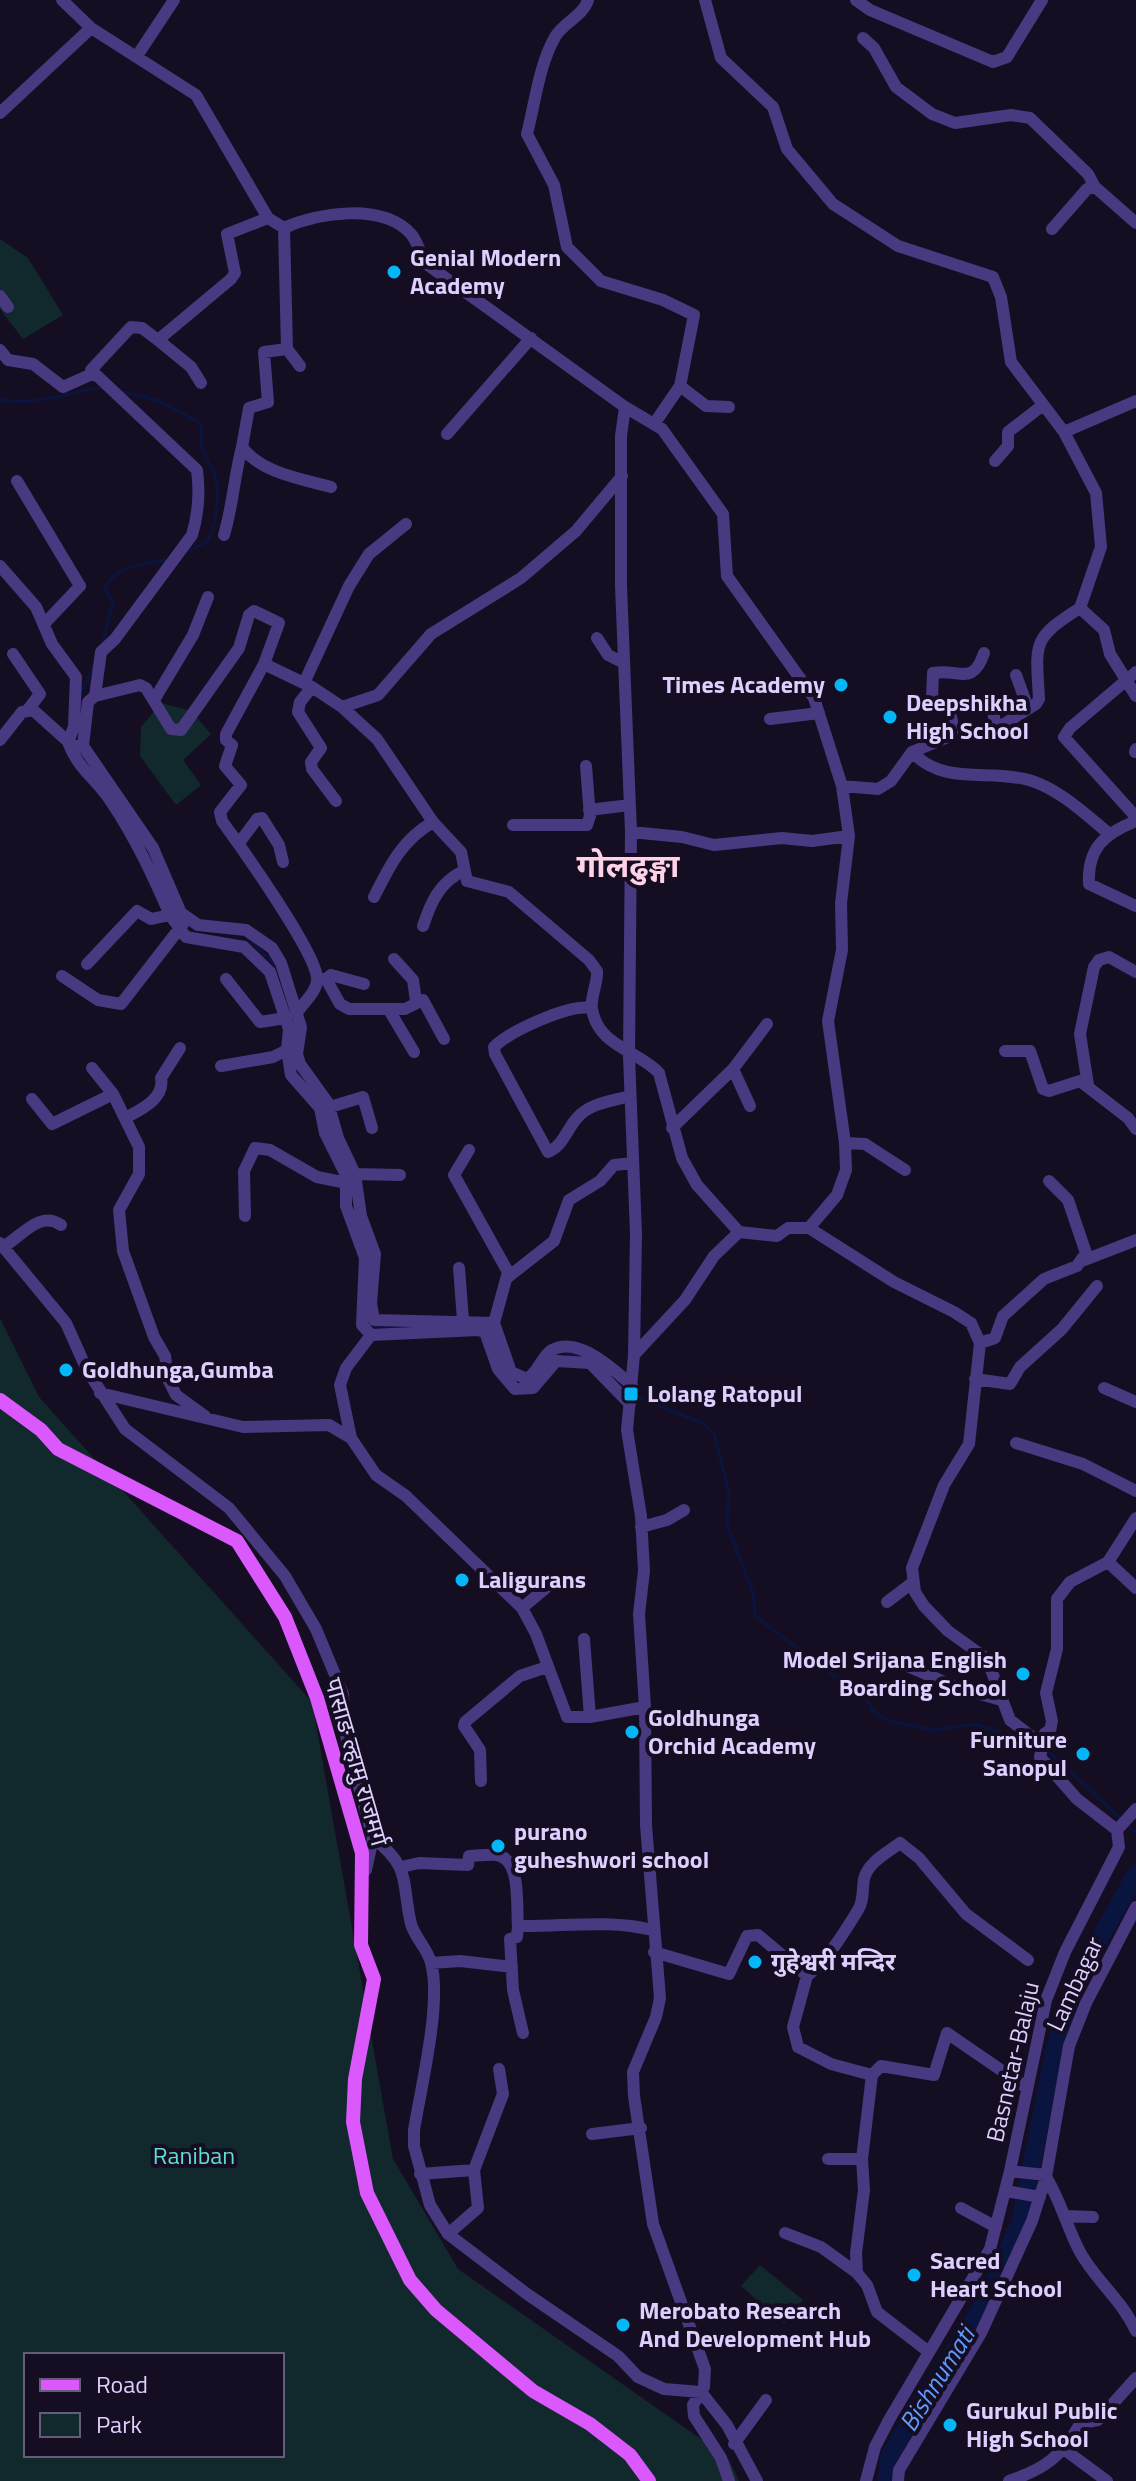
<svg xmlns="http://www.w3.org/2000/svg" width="1136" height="2481" font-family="'Titillium Web','Noto Sans Devanagari',sans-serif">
	<rect width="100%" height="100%" fill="#150e22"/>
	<path fill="#11292c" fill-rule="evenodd" d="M0,239L28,258L63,315L23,339L0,309Z
		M161,703L191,711L211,734L183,760L201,785L176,805L140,756L141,727Z
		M0,1318L39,1397L312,1702L393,2159L458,2269L728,2458L739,2481H0ZM26,2355H282V2455H26Z
		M760,2265L803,2300L784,2324L741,2286Z"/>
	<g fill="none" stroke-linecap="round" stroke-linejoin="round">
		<path stroke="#0a153f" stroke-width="3" d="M121,392L156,400L199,422L202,428C196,457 216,463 217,487C218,504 216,527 207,542L185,552
			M0,399C31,408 71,391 102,388
			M102,645L113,602L105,590C111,566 146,564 167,560
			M80,696L93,667
			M237,940L253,943L276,966
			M368,1323L378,1328L410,1327
			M567,1353L583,1356
			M639,1398L702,1423L714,1434L729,1492L727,1525L752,1590L756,1617L868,1701L872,1710L888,1721L934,1730L975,1724L1029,1742
			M1049,1752L1122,1820
			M1128,1826L1136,1833"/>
		<path stroke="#0a153f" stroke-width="18" d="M887,2481L889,2457L986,2300L1020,2223L1055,2047L1081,1972L1136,1874"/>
		<path stroke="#483981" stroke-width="12" d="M62,0L91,28L196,95L268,218L284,228C317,213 382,202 411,234C417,241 421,254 425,263L625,407L662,429L723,514L727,576L814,698L842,786L849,836L841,903L842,950L828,1021L845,1143L846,1170L837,1195L809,1228
			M588,0C583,16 563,23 555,37C539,65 535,103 527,134L554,185L567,247L601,281L663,300L694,315L680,386L654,424
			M705,0L721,58L773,107L787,149L833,204L898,246L993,277L1001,297L1011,362L1064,432L1096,493L1101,547L1080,608L1104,630L1110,654L1136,696
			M856,0L870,10L993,62L1007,57L1042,0
			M863,38L874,48L896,87L932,114L955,123L1011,115L1030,118L1088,174L1095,187
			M137,56L174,0
			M0,113L91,28
			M284,228L287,349L300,366
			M1052,229L1087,189L1095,187L1136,223
			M0,296L8,307
			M158,340L191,367L201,383
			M287,349L264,352L268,402L249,408L242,447C261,473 302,479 331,487
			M0,350L8,360L33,364L63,387L92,374
			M680,386L706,406L729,407
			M625,407L621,436V586L631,832L629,1056L636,1234L634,1355L627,1430L641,1516L644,1571L639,1614L645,1707L646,1825L660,1998L656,2017L633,2072L634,2096L653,2224L705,2369L704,2387L693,2405L694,2416L721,2458L729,2481
			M1064,432L1136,401
			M447,434L531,338
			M995,461L1008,446V432L1043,405
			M17,481L80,586L45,623
			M224,535C233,505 234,477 242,447
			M0,566L36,607L52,644L76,677L74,727L68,742C79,771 96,778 112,803C136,839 153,876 170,915
			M597,638L608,655L624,663
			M13,654L40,694L27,711
			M1136,672L1070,728L1064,737L1136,817
			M1016,675L1028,708
			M304,683L349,586L369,554L406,524
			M312,687L300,702L298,712L321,748L311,762L312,769L336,801
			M95,696L101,652L115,639L192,535C199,512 200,493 197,470L91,370L131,327L142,328L158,340L231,279L235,273L227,234L268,218
			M154,700L193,635L208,597
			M992,704L996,729
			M342,707L378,695L431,634L521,578L576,531L622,476
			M770,719L819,713
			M955,734L950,712L932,699L933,673C958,668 973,687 984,653
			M0,740L22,712L33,710L73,746H83L153,848L181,913L198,925L246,930L272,948L281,963L301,1027L297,1054L300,1064L328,1103L338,1138L355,1174L361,1216L375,1254L371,1303L374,1320L494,1323
			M83,746L88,702L95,696L140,685L146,688L171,729L181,730L239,648L249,615L254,611L279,623L264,664
			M912,752C944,786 987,769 1029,780C1059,789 1084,813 1107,832
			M1135,752L1136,749
			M842,786L878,789L891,781L912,752L955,734L996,729L1036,704L1039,699C1036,643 1031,639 1080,608
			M589,810L630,805
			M1136,821C1105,833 1087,848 1089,884L1136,906
			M513,825H587L590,816L586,766
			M631,832L682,837L714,845L782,838L812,841L849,836
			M239,843L257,819L262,818L279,845L283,862
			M374,897C390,865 402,840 433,822
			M423,926C431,902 439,883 463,871
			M394,959L413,980L416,1001
			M87,964L137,911L151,919L170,915L186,937L244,947L270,972L289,1029L287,1050L291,1075L320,1108L325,1133L346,1175V1206L365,1258L362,1325L371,1335
			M62,976L98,1000L121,1004L183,924
			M226,979L260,1022L286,1018
			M318,979H326L340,1004L349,1009H405L423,1000L444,1039
			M326,979L331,975L364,984
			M591,1008C569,1004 510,1031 494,1047L495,1054L548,1152C563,1146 567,1129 577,1118C590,1103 612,1101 630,1096
			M389,1010L414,1052
			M296,1014C303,1003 319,990 317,977C314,950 241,847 222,821L220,812L241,785L225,766L232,745L226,740V734L264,664L312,687L342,707L377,739L433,822L461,852L467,881L509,892L589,960L597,971C598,983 590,997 592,1009C598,1047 640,1051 659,1073L682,1158L697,1185L739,1232L777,1236L788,1228H809L894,1282L954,1312L971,1323L980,1343L969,1444L944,1485L912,1568L915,1592L924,1606L948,1631L987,1659L1010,1720L1041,1744
			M1005,1051H1030L1043,1089L1049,1091L1080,1081L1128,1118L1136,1129
			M221,1066L273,1057L287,1050
			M92,1068L113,1094L139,1147V1174L119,1210L123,1251L154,1337L165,1356L169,1381L176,1395L205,1416
			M733,1069L750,1106
			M1088,1085L1080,1034L1094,967L1099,960L1109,957L1136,972
			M32,1099L52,1124L113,1094
			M330,1107L363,1097L372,1128
			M125,1118C140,1110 165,1099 161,1078L180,1048
			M672,1128L733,1069L767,1024
			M845,1143L865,1144L905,1170
			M469,1150L454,1175L508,1272L494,1323L511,1372L527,1379C538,1372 542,1356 552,1350C579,1335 614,1371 632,1385
			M355,1174L400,1175
			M245,1216L244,1171L255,1148L270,1150L317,1177L347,1183
			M0,1243L66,1323L87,1370L125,1429L229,1508L285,1576L316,1629L343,1694L347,1743L373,1838L366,1870
			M3,1247C22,1236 40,1210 61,1225
			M1082,1261L1136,1240
			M459,1268L463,1320
			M508,1277L554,1241L569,1200L600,1181L614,1165L633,1163
			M980,1343L995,1338L1003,1316L1044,1279L1077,1266L1086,1253L1068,1200L1049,1181
			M634,1355L685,1300L714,1256L739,1232
			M975,1379L1010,1384L1020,1367L1062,1329L1097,1286
			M1104,1388L1136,1402
			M100,1393L243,1427L329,1425L351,1438
			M630,1404L590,1363L556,1361L533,1388L515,1389L498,1369L485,1332L478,1330L371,1335L346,1368L340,1385L351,1438L376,1475L406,1496L522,1608L536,1634L567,1717H590L645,1707
			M1016,1443L1083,1464L1136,1491
			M641,1527L667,1520L684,1510
			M1108,1562L1136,1588
			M887,1602L912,1583
			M522,1608L553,1582
			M584,1639L590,1717
			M882,1655L956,1687L1001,1700
			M481,1781L480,1750L464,1726L465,1722L520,1676L547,1667
			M1117,1830L1136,1809
			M373,1838C412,1868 401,1881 411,1924C415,1938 428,1949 431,1963C442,2002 421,2087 414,2130V2146L430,2205L448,2234L527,2294L618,2356L638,2377L664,2389L701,2392L727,2425L757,2481
			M401,1867L419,1863L468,1865L469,1856C478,1856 488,1854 496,1855C522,1858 516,1906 518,1926C563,1927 608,1919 652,1930
			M518,1926L517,1937L510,1939L513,1990L523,2033
			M654,1952L729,1974L747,1936L758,1935L807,1976L793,2027L798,2047L831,2064L872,2075
			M431,1963L460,1961L512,1967
			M807,1976C828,1959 844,1933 858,1910C864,1901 862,1890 864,1879C868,1862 887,1853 900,1843L919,1858L966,1914L1028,1960
			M592,2134L641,2128
			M828,2159H862
			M1010,2171L1046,2175
			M420,2174L474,2170L503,2094L499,2069
			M1046,2177C1061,2201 1067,2228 1080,2252C1096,2281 1122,2300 1136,2331
			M1006,2191L1040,2197
			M961,2208L996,2227
			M1066,2216L1093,2217
			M785,2233L821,2247L857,2273
			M448,2234L478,2208L474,2170
			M929,2352L877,2312L867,2285L857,2273L856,2253L864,2190L862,2159L872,2075L881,2066L934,2075L947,2033L1027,2088
			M734,2444L766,2400
			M1065,2450L1107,2481
			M866,2481L875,2447L889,2420L990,2249L1010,2171L1046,2000L1065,1952L1119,1847L1117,1830L1077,1799L1040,1757L1045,1733L1050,1731L1052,1721L1046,1693L1057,1649V1599L1070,1582L1108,1562L1136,1518
			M898,2481L899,2470L981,2333L1032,2221L1046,2177L1069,2046L1086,2003L1136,1907
			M1009,2481C1047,2468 1060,2457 1081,2423L1098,2420L1136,2378"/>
		<path stroke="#db58fd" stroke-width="14" d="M0,1400L41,1430L58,1449L237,1541L285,1617L317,1698L362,1853L361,1945L374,1979L355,2079L353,2122L367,2193L410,2280L436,2310L533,2391L590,2424L630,2455L649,2481"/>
	</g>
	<g fill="#03b6f7" stroke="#150e22" stroke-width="3">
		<circle cx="394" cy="272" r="8"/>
		<circle cx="841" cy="685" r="8"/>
		<circle cx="890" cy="717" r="8"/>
		<circle cx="66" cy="1370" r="8"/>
		<rect x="623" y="1386" width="16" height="16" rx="4"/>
		<circle cx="462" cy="1580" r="8"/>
		<circle cx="1023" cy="1674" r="8"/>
		<circle cx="632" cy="1732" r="8"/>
		<circle cx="1083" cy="1754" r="8"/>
		<circle cx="498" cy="1846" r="8"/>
		<circle cx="755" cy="1962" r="8"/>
		<circle cx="914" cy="2275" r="8"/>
		<circle cx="623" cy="2325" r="8"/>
		<circle cx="950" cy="2425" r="8"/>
	</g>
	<g text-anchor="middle" stroke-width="8" stroke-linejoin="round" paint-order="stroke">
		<g font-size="24" font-weight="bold" fill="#ddd0fe" stroke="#150e22" text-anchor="start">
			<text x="410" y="266">Genial Modern<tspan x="410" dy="28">Academy</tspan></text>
			<text x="825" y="693" text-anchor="end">Times Academy</text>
			<text x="906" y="711">Deepshikha<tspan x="906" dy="28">High School</tspan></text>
			<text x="82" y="1378">Goldhunga,Gumba</text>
			<text x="647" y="1402">Lolang Ratopul</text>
			<text x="478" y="1588">Laligurans</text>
			<text x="1007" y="1668" text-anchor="end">Model Srijana English<tspan x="1007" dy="28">Boarding School</tspan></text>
			<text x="648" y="1726">Goldhunga<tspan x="648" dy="28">Orchid Academy</tspan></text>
			<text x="1067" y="1748" text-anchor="end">Furniture<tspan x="1067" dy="28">Sanopul</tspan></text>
			<text x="514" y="1840">purano<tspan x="514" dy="28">guheshwori school</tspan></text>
			<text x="771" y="1970">गुहेश्वरी मन्दिर</text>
			<text x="930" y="2269">Sacred<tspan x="930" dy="28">Heart School</tspan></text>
			<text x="639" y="2319">Merobato Research<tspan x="639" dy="28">And Development Hub</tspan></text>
			<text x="966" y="2419">Gurukul Public<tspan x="966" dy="28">High School</tspan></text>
		</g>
		<g font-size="24" fill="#ddd0fe" stroke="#150e22">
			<text transform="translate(356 1762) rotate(74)" y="8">पासाङ ल्हामु राजमर्ग</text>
			<text transform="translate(1075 1984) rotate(-65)" y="8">Lambagar</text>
			<text transform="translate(1013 2062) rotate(-77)" y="8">Basnetar-Balaju</text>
		</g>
		<g font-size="24" fill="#5dded3" stroke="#150e22">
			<text x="194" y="2164">Raniban</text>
		</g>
		<g font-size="26" font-style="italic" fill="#5f9afd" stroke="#150e22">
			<text transform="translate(937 2379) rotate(-58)" y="9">Bishnumati</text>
		</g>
		<g font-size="32" font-weight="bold" fill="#fed2e7" stroke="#150e22">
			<text x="628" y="877">गोलढुङ्गा</text>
		</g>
	</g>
	<rect x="24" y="2353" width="260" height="104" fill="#150e22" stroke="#655c7a" stroke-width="2"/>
	<rect x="40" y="2379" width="40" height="12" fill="#db58fd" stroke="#655c7a" stroke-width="2"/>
	<text x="96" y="2393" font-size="24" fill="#ddd0fe">Road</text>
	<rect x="40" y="2413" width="40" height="24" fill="#11292c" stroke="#655c7a" stroke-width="2"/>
	<text x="96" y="2433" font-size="24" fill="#ddd0fe">Park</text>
</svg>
